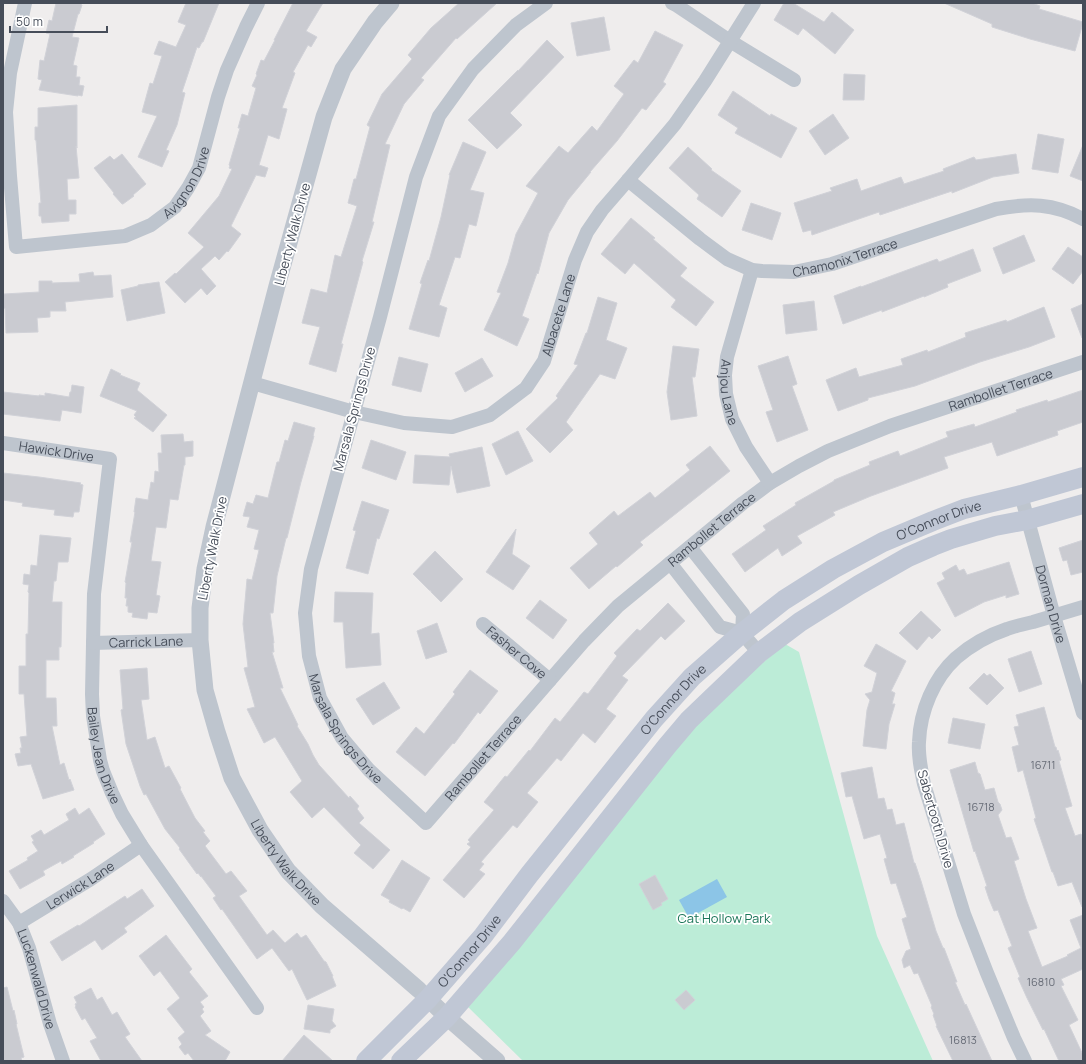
<svg xmlns="http://www.w3.org/2000/svg" width="1086" height="1064" font-family="Manrope,sans-serif">
	<rect width="100%" height="100%" fill="#efeded"/>
	<path fill="#bcecd7" d="M785,644L799,652L877,936L933,1061H523L467,1006L684,738L730,690Z"/>
	<path fill="#8cc5e7" d="M717,879L727,897L689,918L679,900Z"/>
	<path fill="#cacbd1" stroke="#d1d2d8" d="M56,3H82L81,5H82L79,14H78L72,37L79,38L73,65L77,66L76,77H80L79,85L84,86L82,96L78,95V96L39,90L42,80L38,79L40,60L44,61L50,34L46,33L49,20L52,21Z
		M186,3H219L203,42H202L199,48L197,47L182,92L185,93L177,125L166,150L169,151L162,167L138,157L157,116L142,112L150,83L153,84L162,56L154,54L159,41L176,47L186,25L178,22Z
		M293,3H323L306,31L317,37L311,47L308,45L293,72L295,73L282,108L287,109L279,139L268,135L259,165L268,168L265,177L256,175L231,226L241,234L228,252L227,251L219,260L215,256L201,269L216,286L207,295L201,288L185,303L165,282L175,273L176,274L204,247L188,233L219,196L232,169L229,168L230,166L229,165L240,128H238L242,114L248,116L256,88L252,86L257,75L256,74L261,60L264,61L275,40H274Z
		M459,3H497L457,39L456,38L421,78L424,80L404,104L385,144L390,145L372,222H374L362,261L363,262L341,344H343L336,372L309,364L320,327L302,323L311,289L327,293L335,255L341,257L357,206L348,203L354,179H356L370,127L367,125L382,94L412,59L408,55L431,28Z
		M784,3H793L824,22L832,12L854,30L835,54L803,28L798,35L774,20Z
		M944,3H1032L1040,6L1039,9L1083,22V23L1075,51L1030,39L992,27V24Z
		M604,17L610,50L577,56L571,23Z
		M655,31L683,45L663,82L666,84L646,110L642,108L617,141L590,172H591L568,200L549,233L538,274L537,273L522,316L529,319L517,346L484,330L501,293L497,292L508,263L516,234L538,193L526,186L559,146L568,153L592,126L597,131L624,94L614,86L634,60L638,63Z
		M547,40L564,57L510,113L522,125L497,149L468,120L518,70V71Z
		M844,74L865,75L864,100H843Z
		M733,91L770,116L771,114L797,128L781,158L735,133L738,128L718,115Z
		M77,105V148L76,146L79,178L67,179L68,200H76V214H69V221L42,223L41,216H39V203H41L36,140H35V127H38V108Z
		M833,114L849,138L825,155L809,131Z
		M1038,134L1064,139L1058,173L1032,169Z
		M463,142L486,152L470,190L484,193L476,226L469,224L460,258L455,257L439,305L447,308L439,337L409,329L422,284L420,283L428,260L429,261L441,217L450,175H449Z
		M1083,145V181L1070,176Z
		M688,147L712,169L711,170L741,191L722,217L697,199L699,195L669,168Z
		M122,154L146,184L133,195L134,196L123,204H122L113,194L114,193L94,168L110,156L114,160Z
		M1016,154L1019,173L993,177L952,193V191L880,215L879,212L812,235L811,230L803,232L794,203L832,191L830,188L857,179L861,191L901,177L904,184L944,171L943,169L974,157L976,160Z
		M751,203L781,213L772,240L742,230Z
		M631,218L655,238L653,239L687,268L680,276L714,302L696,326L671,307L676,300L634,263L625,274L601,254Z
		M1024,235L1035,261L1003,274L993,248Z
		M1068,247L1083,257V271L1073,284L1052,269Z
		M973,249L981,271L947,284L948,287L924,297V296L882,312V310L843,324L834,296L861,286V287L937,259L939,262Z
		M93,272L94,276L111,275L113,297L65,302L66,311H50V317L37,318L38,332L6,333L5,308L3,309V295H4V294L39,292V281H52V283L80,282L79,274Z
		M159,282L165,313L127,321L121,290L138,286V285Z
		M598,297L617,303L606,340L627,348L615,379L600,374L566,422L573,430L550,453L526,429L558,398L556,396L578,365L574,364L586,333H587Z
		M814,301L817,330L786,334L783,305Z
		M1083,304V338H1082L1071,309Z
		M1044,307L1055,337L1029,347L980,362L915,386L868,398V400L838,411L826,380L856,368L859,377L903,365L901,359L927,350L928,352L966,337L965,333L1006,320L1007,322Z
		M673,346L699,349L695,377H692L697,416L671,420L667,392Z
		M788,356L797,384L792,386L808,430L777,442L766,412L773,410L758,366Z
		M399,357L428,364L421,392L392,385Z
		M482,358L493,376L465,392L455,373Z
		M111,369L121,374L120,375L140,383L137,390L167,415L153,432L134,418L136,417L134,415L137,411L100,396Z
		M72,385L84,387L81,413L62,410L60,421L3,414V392L39,396V395L45,396V393L69,397L70,392H71Z
		M1083,390V422L1057,431L1058,435L997,456L992,442L944,457L948,468L871,496L833,512L835,515L797,536L802,543L782,556L778,548L745,572L732,554L766,530L763,526L796,505L795,503L834,481V480L870,465L869,462L898,451L900,456L948,437L946,432L974,424L975,427L1017,412L1016,410L1047,400L1048,402Z
		M294,422L315,428L313,436H314L301,482L287,538H286L277,576L273,613H270L274,643H273L274,652H272L283,688H280L298,725L297,726L308,744L313,755L319,765L349,798L350,796L359,806L357,809L364,818L359,823L390,850L373,869L354,853L361,845L324,807L312,818L290,792L302,781L275,737L264,743L247,709L255,707L244,668L248,667L243,624L247,579L252,580L259,550L254,549L259,530L247,527L250,517L243,516L247,502L253,504L256,495L268,498L277,462H279L285,440L288,441Z
		M518,431L533,461L506,475L492,444Z
		M183,434L184,442L193,441V456L185,457V465H184L178,500L170,499L166,528L156,527L151,561L161,562L156,595L160,596L157,613L148,612L147,619L132,617L133,613L128,612V606H126L127,598H125L126,583L125,582L132,542H130L135,512H134L136,498L148,500L151,482L154,483L155,471L159,472L158,453H162L161,435Z
		M371,440L406,452L396,480L362,468Z
		M710,446L730,471L640,542L643,545L617,567L616,566L589,589L570,568L598,544L589,533L614,511L618,516L650,492L655,498L690,470L686,465Z
		M482,447L490,486L457,493L451,466L449,485L413,483L415,455L450,457L449,454Z
		M3,473L39,477L81,483L80,484L83,485L79,512H74L73,517L54,515L55,510L22,506L23,503L3,500Z
		M362,501L389,510L379,539L377,538L368,574L346,568L356,531L353,530Z
		M516,529L512,554L530,566L513,590L486,572Z
		M40,535L71,538L68,562H58L56,581H54L52,602H62L61,647H59V660H46V698H56L57,726H52L60,765L64,763L69,780L70,779L74,790L43,799L31,764L18,766L15,754L21,753L20,748H22L20,737L27,736L24,694H19V666H26V634H28L29,593L28,592L29,585L23,584L24,574L30,575L31,565L37,566Z
		M1083,540V572L1071,575L1067,560L1063,561L1059,548Z
		M435,551L463,579L441,602L431,592V591L429,590L413,574Z
		M1009,562L1019,594L1006,598V595L984,602L955,617L937,583L945,579L942,573L956,565L959,571L964,569L967,575Z
		M335,592L373,593L371,634L379,633L381,665L346,668L343,622H334Z
		M540,600L567,620L553,639L526,618Z
		M668,603L685,621L665,640L661,636L622,676L628,680L606,709L616,716L595,743L583,733L561,761L557,758L527,793L538,802L517,828L513,825L481,862L484,864L479,870L485,874L464,898L443,880L471,847L467,844L470,842L468,840L494,810L484,802L505,776L507,777L529,750L530,751L555,718L560,722L584,692L588,694L617,656L614,653L637,629L640,631Z
		M921,611L941,630L932,639L929,636L917,650L899,633Z
		M437,623L447,652L426,659L417,631Z
		M876,644L906,661L891,691L895,693L892,704H895L889,724L886,749L863,746L867,710L870,700L865,694L872,692L877,673L864,666Z
		M1031,651L1042,684L1019,692L1008,659Z
		M147,668L149,699L141,700L147,740L155,737L165,768L169,766L181,788L180,789L195,818L205,831L203,832L210,841L205,846L226,874L231,871L247,891L239,896L267,935L273,930L285,943L297,933L301,938L306,935L324,961L326,962L333,976H332L336,986L307,1000L292,969L289,971L272,948L257,959L222,909L221,910L213,898L216,896L201,876V877L198,873L197,874L179,849L180,848L165,829L146,794L144,795L140,786L126,744L121,710L123,709L120,670Z
		M470,670L498,691L480,714L478,712L454,744L453,743L425,776L396,752L416,727L424,734L455,694L453,692Z
		M984,673L987,676L990,674L1004,688L987,705L969,688Z
		M384,682L400,708L373,725L356,699Z
		M1044,707L1055,747H1056L1057,751L1058,750L1061,760L1059,761L1072,806L1065,808L1075,836L1081,834L1083,841V907H1082L1072,882L1058,886L1053,872H1052L1034,819L1036,818L1023,770L1018,772L1012,747L1019,745L1014,727L1019,726L1016,715Z
		M953,718L985,724L980,749L948,743Z
		M975,762L978,773L980,774L985,790L994,788L998,802L1000,804L1002,810L998,815L1006,838L1011,837L1019,859L1014,861L1026,899L1037,928L1028,931L1042,967L1068,956L1067,955L1081,948L1070,920L1083,915V969L1061,979L1064,985L1061,986L1078,1020L1069,1025L1083,1055V1061H1059L1044,1029L1043,1030L1027,998L1018,978L1020,977L1008,948L1012,946L998,910L994,911L989,899L985,887L987,886L975,851L974,852L950,770Z
		M872,767L878,799L884,798L887,810L892,809L896,825L904,823L914,863H915L921,881L936,931L943,948H944L957,982H955L965,1005L966,1004L992,1061H953L936,1026H937L933,1015L934,1014L931,1007L932,1006L918,973L914,974L910,965L904,968L902,960L906,951L911,949L902,919L907,917L896,883L891,884L884,859L887,858L880,834L864,839L852,796L846,797L841,773Z
		M75,808L79,815L89,808L105,834L93,842L94,843L73,856L74,857L62,864L61,861L43,871L45,875L20,889L9,871L28,860L27,858L38,851L32,842L34,841L31,836L41,830L44,835L69,820L66,814Z
		M402,860L430,878L410,912L403,908L402,909L389,902L390,900L381,895Z
		M655,875L668,899L661,903L662,905L653,910L639,884Z
		M142,889L154,906L124,928L127,932L102,950L95,940L62,961L50,942L78,925L79,926L125,896L127,899Z
		M166,935L192,969L189,972L208,996L200,1002L204,1007L202,1009L204,1012L200,1016L211,1031L205,1035L230,1052L225,1061H194L188,1053L185,1055L179,1047L182,1044L178,1038L185,1032L167,1009L180,998L160,971L154,976L139,956Z
		M7,987L13,1011L14,1010L17,1024H16L24,1057L21,1058L22,1061H3V988Z
		M91,988L97,1000L102,997L112,1015L117,1012L130,1034L125,1037L142,1061H101L90,1041L97,1038L85,1018L82,1020L75,1007L76,1006L75,1004L77,1003L74,997Z
		M686,990L695,1000L684,1010L675,1000Z
		M308,1005L334,1009L332,1021L336,1026L330,1030V1033L304,1029Z
		M304,1035L333,1061H282Z"/>
	<g fill="none" stroke-linecap="round" stroke-linejoin="round">
		<g stroke="#bec5ce" stroke-width="14">
			<path id="s1" d="M25,3L10,73L6,112L10,176L16,247L125,236L151,225L175,207L188,188L199,168L218,97L227,70L246,27L258,3"/>
			<path id="s2" d="M546,3L516,25L473,69L439,116L416,177L380,317L311,569L305,613L309,656L320,698L342,738L369,770L426,823L584,641L618,606L743,503L770,483L799,466L828,451L890,426L1083,362"/>
			<path d="M672,3L676,5L730,41L794,80"/>
			<path id="s3" d="M628,180L700,239L727,259L752,270L762,271L794,272L832,264L996,209C1029,203 1053,203 1083,219"/>
			<path id="s4" d="M752,270L727,357L725,375L726,394L732,419L746,447L770,483"/>
			<path id="s5" d="M252,383L354,412L404,423L452,427L490,415L526,388L544,361L575,260L587,232L602,210L628,180L675,124L705,81L754,3"/>
			<path id="s6" d="M3,443L110,459L94,594L92,694L93,716L100,760L103,771L112,793L122,814L141,845L257,1008"/>
			<path id="s7" d="M1021,495L1054,616L1083,713"/>
			<path d="M690,547L743,614L742,633"/>
			<path d="M670,563L720,627L742,633"/>
			<path id="s8" d="M483,624L550,680"/>
			<path d="M742,633L759,653"/>
			<path id="s9" d="M93,643L200,640"/>
			<path id="s10" d="M3,901L19,923L29,948L50,1024L63,1061"/>
			<path id="s11" d="M19,923L91,879L141,845"/>
			<path d="M1025,1061L1014,1038L987,973L964,914L924,784C921,770 918,756 919,742C920,711 934,678 956,658C971,645 989,635 1007,629C1015,626 1024,624 1033,622C1050,617 1066,612 1083,607"/>
		</g>
		<path stroke="#bec5ce" stroke-width="17" id="s12" d="M391,3L375,22L343,69L324,117L277,286L214,527L205,569L200,608V640L205,690L217,732L232,778L260,830L288,871L322,906L419,990L447,1017L497,1061"/>
		<g stroke="#c0c7d5" stroke-width="20">
			<path id="s13" d="M366,1061L428,999L483,936L529,875L654,719L692,677L742,633L784,600L833,569L883,542L933,521L964,509L1021,495L1083,477"/>
			<path d="M401,1061L447,1017L512,942L667,746L689,720L714,696L759,653L800,622L859,585L908,557L933,546L951,539L995,526L1027,520L1083,504"/>
		</g>
	</g>
	<g text-anchor="middle" stroke-width="3.5" stroke-linejoin="round" paint-order="stroke">
		<g font-size="11" fill="#676c77">
			<text x="1043" y="769">16711</text>
			<text x="981" y="811">16718</text>
			<text x="1041" y="986">16810</text>
			<text x="963" y="1044">16813</text>
		</g>
		<g font-size="13" fill="#464d59" stroke="#fff">
			<text dy="5" stroke="none"><textPath href="#s1" startOffset="441">Avignon Drive</textPath></text>
			<text transform="translate(292 234) rotate(-75)" y="5">Liberty Walk Drive</text>
			<text dy="5" stroke="none"><textPath href="#s3" startOffset="249">Chamonix Terrace</textPath></text>
			<text dy="5" stroke="none"><textPath href="#s5" startOffset="371">Albacete Lane</textPath></text>
			<text dy="5" stroke="none"><textPath href="#s2" startOffset="1659">Rambollet Terrace</textPath></text>
			<text dy="5" stroke="none"><textPath href="#s4" startOffset="126">Anjou Lane</textPath></text>
			<text transform="translate(354 409) rotate(-75)" y="5">Marsala Springs Drive</text>
			<text dy="5" stroke="none"><textPath href="#s6" startOffset="54">Hawick Drive</textPath></text>
			<text dy="5" stroke="none"><textPath href="#s13" startOffset="799">O'Connor Drive</textPath></text>
			<text dy="5" stroke="none"><textPath href="#s2" startOffset="1335">Rambollet Terrace</textPath></text>
			<text transform="translate(212 548) rotate(-79)" y="5">Liberty Walk Drive</text>
			<text dy="5" stroke="none"><textPath href="#s7" startOffset="113">Dorman Drive</textPath></text>
			<text dy="5" stroke="none"><textPath href="#s9" startOffset="53">Carrick Lane</textPath></text>
			<text dy="5" stroke="none"><textPath href="#s8" startOffset="44">Fasher Cove</textPath></text>
			<text dy="5" stroke="none"><textPath href="#s13" startOffset="475">O'Connor Drive</textPath></text>
			<text dy="5" stroke="none"><textPath href="#s2" startOffset="798">Marsala Springs Drive</textPath></text>
			<text dy="5" stroke="none"><textPath href="#s6" startOffset="407">Bailey Jean Drive</textPath></text>
			<text dy="5" stroke="none"><textPath href="#s2" startOffset="1011">Rambollet Terrace</textPath></text>
			<text transform="translate(936 819) rotate(74)" y="5">Sabertooth Drive</text>
			<text dy="5" stroke="none"><textPath href="#s12" startOffset="915">Liberty Walk Drive</textPath></text>
			<text dy="5" stroke="none"><textPath href="#s11" startOffset="72">Lerwick Lane</textPath></text>
			<text dy="5" stroke="none"><textPath href="#s13" startOffset="151">O'Connor Drive</textPath></text>
			<text dy="5" stroke="none"><textPath href="#s10" startOffset="86">Luckenwald Drive</textPath></text>
		</g>
		<g font-size="13" fill="#1b7658" stroke="#fff">
			<text x="724" y="923">Cat Hollow Park</text>
		</g>
	</g>
	<rect width="1086" height="1064" fill="none" stroke="#464d59" stroke-width="8"/>
	<path d="M10 26v6h97v-6" fill="none" stroke="#464d59" stroke-width="2"/>
	<text x="16" y="26" font-size="12" fill="#464d59" stroke="#ffffff" stroke-width="3" paint-order="stroke">50 m</text>
</svg>
